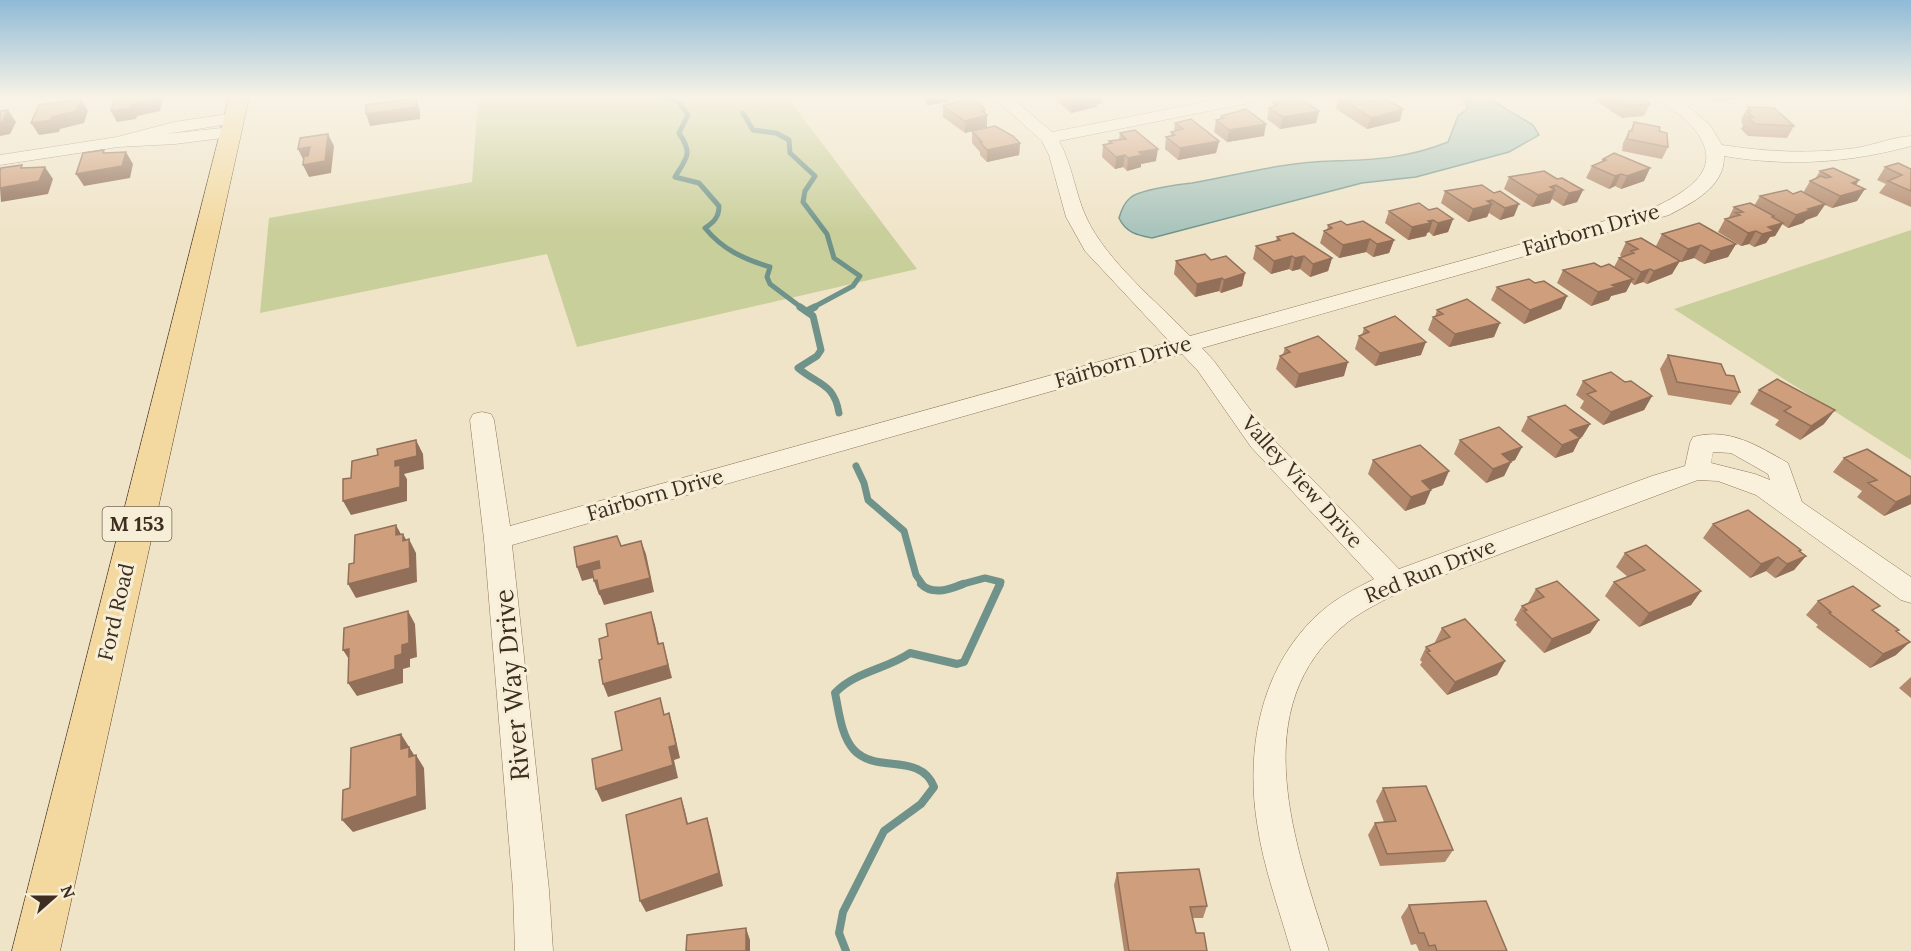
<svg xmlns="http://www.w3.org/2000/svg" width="1911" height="951" font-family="Lora,serif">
	<rect width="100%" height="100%" fill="#f0e4c8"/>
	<path fill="#c9cf9b" d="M478,98H788L917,269L577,347L547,254L260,313L269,218L472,182Z
		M1911,230V460L1674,309Z"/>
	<path fill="#a9c4bc" stroke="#6f938a" stroke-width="1.5" d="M1462,98H1488L1533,125L1539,135L1509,152L1416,177L1362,183L1152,238C1137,235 1126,233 1119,218C1121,211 1124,203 1130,198C1140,189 1177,185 1192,183C1237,175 1285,162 1332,161C1375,160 1408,158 1448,142L1458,116L1468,108Z"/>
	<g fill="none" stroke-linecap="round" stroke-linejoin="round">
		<path stroke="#6f938a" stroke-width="5" d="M667,98L678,101L688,115L679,133C693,154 687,157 675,177L699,183L719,206C719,217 714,222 705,228C723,250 744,259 770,267L767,277L770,284L802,308
			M743,113L753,130L776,133L789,140L790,153L815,176L805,191L803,202L827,234L834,258L860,276L853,286L812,308"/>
		<path stroke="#6f938a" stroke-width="7" d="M800,307L813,316L821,350L817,356L798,368C818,385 834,383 839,413
			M807,311L815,307
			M856,466L864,483L868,500L904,531L916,575L923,585
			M959,585L985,578L1001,582L1000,585"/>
		<path stroke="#6f938a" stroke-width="8" d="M921,584C933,596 950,589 963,584
			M846,951L839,933L843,912L884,831L921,804L934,787C921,752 876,774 854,750C841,736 839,711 835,693C854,672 887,669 910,653L957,664L964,662L1000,584"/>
		<defs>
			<path id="street" d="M994,98H1012L1052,132L1225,98H1257L1249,103L1059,141C1073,166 1075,194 1087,219C1107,261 1157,302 1190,336L1655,207C1698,186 1729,162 1685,119C1677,112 1666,107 1660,98H1678L1710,125L1722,145C1767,152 1811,154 1856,148C1874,145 1893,137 1911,136V146C1849,163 1788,167 1724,156C1725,187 1692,203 1669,215L1202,348L1214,361L1269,435L1399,569L1652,476L1685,466L1690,443L1693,437C1729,427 1758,446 1788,463L1802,502L1911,577V603L1901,600L1756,495L1718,481L1698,480L1404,590C1385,600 1365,609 1348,622C1242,706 1296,846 1329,951H1291C1279,909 1263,866 1257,823C1245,746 1262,662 1323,610C1338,597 1357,588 1374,579L1251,447L1198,371L1182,354L512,545L549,890L553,951H515L513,890L484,539L470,420L473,414L482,412L491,414L494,420L510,526L1170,342L1085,251L1066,217L1049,155L1042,141ZM1713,452L1731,453L1768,474L1770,480L1755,474L1711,463Z
				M235,113L241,114L243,118L241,122L166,134L231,127L237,128L239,132L237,136L231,137L175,144L118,147L0,165V155L117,137L174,122Z"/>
			<path id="primary" d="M229,98H249L60,951H12Z"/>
		</defs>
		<use href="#street" stroke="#8d765c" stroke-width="1"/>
		<use href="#primary" stroke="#5b4430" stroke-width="1"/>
		<use href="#street" fill="#faf1dc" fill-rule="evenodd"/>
		<use href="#primary" fill="#f3d9a0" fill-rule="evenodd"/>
	</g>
	<path fill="#b2896c" d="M922,98H949V102L927,105Z
		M1055,98H1102V103L1097,104L1096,107L1071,113L1055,99Z
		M1339,98H1359L1400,121L1367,129L1336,109Z
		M1597,98H1643L1650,104L1644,116L1622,118L1596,101Z
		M1710,98H1745L1744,99L1715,101Z
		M1273,103L1319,111L1316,123L1280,129L1267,119L1269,108L1273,107Z
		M943,106L985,114L987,127L976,130L1020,143L1019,155L987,162L980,155V152L972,143V131L965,133L943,117Z
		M1748,107L1794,126L1787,138L1748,136L1741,129L1743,125L1741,122L1742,120L1741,119Z
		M1221,116L1264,136L1227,142L1214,132L1216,120L1220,119Z
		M1634,122L1659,131L1668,147L1662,159L1622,151L1623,143L1629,131H1630Z
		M1175,123L1219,141L1216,153L1178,160L1165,149L1166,137L1171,136V132H1174Z
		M1120,133L1156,161L1141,164V167L1127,171L1123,167L1115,169L1102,157L1103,145L1108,144L1109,141L1119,140Z
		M1603,159L1650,168L1644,181L1621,189L1615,186L1609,189L1586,178L1592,166L1601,162Z
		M1885,167L1911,169V207L1879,193L1886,184L1877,180Z
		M1820,171L1857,185V201L1832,208L1825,205L1817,216L1806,220L1803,223L1788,228L1782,224L1775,236L1770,237L1766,243L1754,247L1749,244L1741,246L1718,232L1725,219H1728L1734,207L1754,206L1760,196L1803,193L1810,181L1815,179Z
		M1509,177L1557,179L1583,190L1577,202L1563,206L1552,199L1550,203L1532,207L1504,189Z
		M1482,185L1514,216L1500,220L1489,213L1487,217L1468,222L1441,203L1445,191Z
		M1429,210L1453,219L1448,232L1433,236L1429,232L1427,233L1426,236L1408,240L1385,223L1389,211Z
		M1328,225H1347L1394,240L1389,253L1373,257L1366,252L1339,258L1320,243L1324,231L1327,230Z
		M1662,234L1736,244L1728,257L1704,264L1694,258L1681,262L1679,261L1672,274L1647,284L1643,282L1634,285L1631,282L1626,292L1611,296L1609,300L1591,306L1557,283L1563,270L1614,267L1619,258L1622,257L1620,255L1626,242L1656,246Z
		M1277,237L1332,258L1328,271L1310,277L1300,269L1292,271L1289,269L1271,274L1253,259L1256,246L1276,241Z
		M1211,260L1245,273L1242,286L1221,293L1219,291L1195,297L1174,274L1176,261Z
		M1535,283L1567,296L1561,309L1524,324L1491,300L1497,287Z
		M1437,310L1494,337L1449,347L1428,330L1433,317H1435Z
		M1364,328L1421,355L1375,366L1355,349L1359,336L1362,335Z
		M1285,348L1344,376L1295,388L1276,369L1280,356L1283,354Z
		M1668,355L1726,375L1740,392L1731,405L1668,395L1660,369Z
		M1583,381L1625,382L1652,396L1644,410L1603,425L1580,408L1584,401L1576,395Z
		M1759,390L1824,424L1800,440L1775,425L1779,420L1750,404Z
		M1528,417L1590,424L1582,437L1580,438L1573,452L1555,458L1521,431Z
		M1460,440L1522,447L1515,460L1511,462L1504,476L1486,483L1454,454Z
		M1867,449L1911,504L1884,516L1857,497L1862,491L1833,472L1844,458Z
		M1373,460L1443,485L1431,489L1425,504L1405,511L1368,474Z
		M1713,524L1800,551L1806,556L1794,570L1775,578L1766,571L1750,578L1703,538Z
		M1625,553L1701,591L1691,605L1639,627L1605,596L1614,582L1628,577L1616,567Z
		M1536,589L1599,620L1590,633L1544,653L1516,625L1517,622L1514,620L1522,606L1528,604V603Z
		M1818,601L1875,612L1899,630L1897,632L1896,655L1870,668L1816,627L1818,625L1806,615Z
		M1442,628L1505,661L1497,675L1447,695L1420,665L1422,662L1420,660L1426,647L1435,643V642Z
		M1911,677V698L1899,688Z
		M1383,788L1453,850L1445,862L1380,866L1368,835L1375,823L1384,822L1376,801Z
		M1117,873L1207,906L1203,918H1192L1196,933L1207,951H1124L1114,885Z
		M1409,905L1507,951H1419L1416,944L1411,945L1401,917Z"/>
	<path fill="#916f58" d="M154,98H162L163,99L160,111L137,116L136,119L117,122L111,111Z
		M416,98L420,110V119L370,126L366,114Z
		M926,98H949V102L927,105Z
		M1085,98H1102V103L1097,104L1096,107L1071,113L1072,101Z
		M81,99L88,111L84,123L60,129L59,132L39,135L31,123L52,117Z
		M1403,109L1400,121L1367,129L1371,118Z
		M8,110L16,122L10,134L0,136V123Z
		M985,110V116L987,115V127L965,133V121L982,111Z
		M1319,111L1316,123L1280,129L1283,117Z
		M1266,124L1264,136L1227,142L1229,130Z
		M328,134L334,146L331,173L309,177L303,165Z
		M1219,141L1216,153L1178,160L1180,148Z
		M1020,143L1019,155L987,162V150Z
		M310,147L315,159L304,161L298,149Z
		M1158,149L1156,161L1141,164V167L1127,171L1128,158L1139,152Z
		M126,152L133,164L130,178L84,186L76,174Z
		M1125,155L1123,167L1115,169L1116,157Z
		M45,167L53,179L48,194L1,202L0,188Z
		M1650,168L1644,181L1621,189L1627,176Z
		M1621,174L1615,186L1609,189L1615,176Z
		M1859,180L1851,193L1865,189L1857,201L1832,208L1840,196L1852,183Z
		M1556,185L1553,191L1555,190L1550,203L1532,207L1538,195L1550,187Z
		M1583,190L1577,202L1563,206L1569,193Z
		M1492,200L1490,205L1492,204L1487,217L1468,222L1473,209L1487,201Z
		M1519,204L1514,216L1500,220L1505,208Z
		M1825,204L1817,216L1806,220L1803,223L1788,228L1796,215L1808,209Z
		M1453,219L1448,232L1433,236L1438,223Z
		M1433,220L1429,232L1427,233L1426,236L1408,240L1412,227Z
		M1783,223L1775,236L1770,237L1766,243L1754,247L1762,234L1768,227Z
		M1756,231L1749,244L1741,246L1748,233Z
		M1370,239L1366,252L1339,258L1343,245Z
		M1394,240L1389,253L1373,257L1377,244Z
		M1736,244L1728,257L1704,264L1711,251Z
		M1701,245L1694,258L1681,262L1688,249Z
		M1292,256L1289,269L1271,274L1274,261Z
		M1304,256L1300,269L1292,271L1295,258Z
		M1332,258L1328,271L1310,277L1313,264Z
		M1680,261L1672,274L1647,284L1654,271Z
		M1650,269L1643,282L1634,285L1641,272Z
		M1245,273L1242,286L1221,293L1224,280Z
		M1222,278L1219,291L1195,297L1197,284Z
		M1633,279L1626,292L1611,296L1609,300L1591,306L1598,292L1612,285Z
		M1567,296L1561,309L1524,324L1530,310Z
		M1500,323L1494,337L1449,347L1455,334Z
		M1426,342L1421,355L1375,366L1380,353Z
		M1348,362L1344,376L1295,388L1299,374Z
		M1652,396L1644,410L1603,425L1611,412Z
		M1835,410L1824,424L1800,440L1811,426Z
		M1590,424L1582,437L1563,444L1570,430Z
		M1580,438L1573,452L1555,458L1562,445Z
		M416,440L423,454L424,469L404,474L407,479V501L351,515L343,501L395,466V461Z
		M1522,447L1515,460L1495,468L1502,454Z
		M1511,462L1504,476L1486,483L1493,469Z
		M1449,471L1443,485L1416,495L1422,481Z
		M1431,490L1425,504L1405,511L1411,497Z
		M1911,495V504L1884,516L1896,502Z
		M396,525L403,538V534L409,545V539L416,553L417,582L356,598L348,584L396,535Z
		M641,541L646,554L654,592L604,605L600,595H599L594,581Z
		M1801,550L1791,562L1806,556L1794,570L1775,578L1787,564L1799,551Z
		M1778,557L1766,571L1750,578L1761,564Z
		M599,561L604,575L582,581L577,567Z
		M1701,591L1691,605L1639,627L1649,613Z
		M408,611L415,624L417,657L410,659V667L403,669V683L357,696L348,683L395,656L402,645Z
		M651,612L655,625L662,658L658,644Z
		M1599,620L1590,633L1544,653L1552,639Z
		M1910,642L1896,655L1870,668L1883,654Z
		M663,643L672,678L608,697L603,684Z
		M349,649L352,664L343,650Z
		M1505,661L1497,675L1447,695L1455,682Z
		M669,713L673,727L680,758L674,760L678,778L602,802L596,789Z
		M401,734L416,758V755L424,768L426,809L353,832L342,820L401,749Z
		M681,798L685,811L691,837L687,824Z
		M707,818L711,831L723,886L646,912L640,901Z
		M746,928L750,940V951H746Z"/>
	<path fill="#cf9f7d" stroke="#916f58" stroke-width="1.5" d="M115,98H154V99L131,105L130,108L111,111Z
		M416,98V107L366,114V105Z
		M973,98L980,104L985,110L982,111L987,115L965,121L943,106Z
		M1068,98H1085L1072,101Z
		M1294,98H1299L1319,111L1283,117L1269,108L1277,106L1273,103Z
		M1340,98H1359L1364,101L1387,100L1403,109L1371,118Z
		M1615,98H1643L1650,104L1628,106Z
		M81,99L76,111L52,117L51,120L31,123L39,105Z
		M1748,107L1774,108L1794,126L1755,124L1748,117H1753L1747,111H1751Z
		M1246,109L1266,124L1229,130L1216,120L1224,118L1221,116Z
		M8,110L2,122L0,123V111Z
		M1191,119L1219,141L1180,148L1166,137L1175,135L1171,132L1183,129L1175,123Z
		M1634,122L1660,127L1659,131L1667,133L1668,147L1627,139L1629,131H1632Z
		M995,126L1013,136L1020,143L987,150L980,142H982L972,131Z
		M1135,130L1158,149L1139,152L1142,155L1128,158L1125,155L1116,157L1103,145L1112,143L1109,141L1126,139L1120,133Z
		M328,134L325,161L303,165L304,156H308L310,147L298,149L300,138Z
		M104,150L103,153L126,152L122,166L76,174L83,153Z
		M1614,153L1650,168L1627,176L1621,174L1615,176L1592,166L1606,160L1603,159Z
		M1898,163L1911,169V191L1888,181L1902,175L1885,167Z
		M22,165L21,168L45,167L39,181L0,188V171L1,168Z
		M1833,168L1859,180L1852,183L1865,189L1840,196L1810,181L1821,176L1826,178L1831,177L1820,171Z
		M1544,171L1557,179L1562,178L1583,190L1569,193L1556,185L1550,187L1555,190L1538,195L1509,177Z
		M1482,185L1494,193L1500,191L1519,204L1505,208L1492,200L1487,201L1492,204L1473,209L1445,191Z
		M1787,190L1793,194L1801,191L1825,204L1808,209L1811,210L1796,215L1760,196Z
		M1419,203L1429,210L1437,208L1453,219L1438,223L1433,220L1428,221L1430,223L1412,227L1389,211Z
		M1750,203L1774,216L1772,217L1783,223L1768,227L1774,231L1762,234L1756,231L1748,233L1725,219L1740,215L1736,213L1743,212L1734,207Z
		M1341,221L1347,225L1363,221L1394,240L1377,244L1370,239L1343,245L1324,231L1332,228L1328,225Z
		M1699,223L1736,244L1711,251L1701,245L1688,249L1662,234Z
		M1293,233L1332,258L1313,264L1304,256L1295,258L1292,256L1274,261L1256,246L1280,240L1277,237Z
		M1641,238L1680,261L1654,271L1650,269L1641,272L1619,258L1634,253L1631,251L1638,249L1626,242Z
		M1205,254L1211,260L1226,256L1245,273L1224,280L1222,278L1197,284L1176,261Z
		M1594,263L1601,267L1609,264L1633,279L1612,285L1616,287L1598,292L1563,270Z
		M1529,279L1535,283L1544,281L1567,296L1530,310L1497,287Z
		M1467,299L1500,323L1455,334L1433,317L1443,314L1437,310Z
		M1395,316L1426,342L1380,353L1359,336L1369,332L1364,328Z
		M1318,336L1348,362L1299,374L1280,356L1290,352L1285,348Z
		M1668,355L1721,364L1726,375L1734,376L1740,392L1677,382Z
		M1611,372L1625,382L1631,381L1652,396L1611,412L1587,394L1596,391L1583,381Z
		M1777,379L1835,410L1811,426L1784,411L1791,407L1759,390Z
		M1565,405L1590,424L1570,430L1580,438L1562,445L1528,417Z
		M1499,427L1522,447L1502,454L1511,462L1493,469L1460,440Z
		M416,440L417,456L395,461V466L400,465V487L343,501V479L351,478L352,461L378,455L377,449Z
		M1420,445L1449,471L1422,481L1431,490L1411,497L1373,460Z
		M1867,449L1911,477V495L1896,502L1868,483L1877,480L1844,458Z
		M1748,510L1801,550L1799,551L1806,556L1787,564L1778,557L1761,564L1713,524Z
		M396,525V535L403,534V541L409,539L410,568L348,584L349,564L354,563L355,535Z
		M617,536L621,546L641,541L650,578L599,591L597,580L594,581L592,570L600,568L599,561L577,567L574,547Z
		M1646,545L1701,591L1649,613L1614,582L1645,570L1625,553Z
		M1557,581L1599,620L1552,639L1524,611L1527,610L1522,606L1544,597L1536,589Z
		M1853,586L1880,606L1872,610L1899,630L1896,631L1910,642L1883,654L1829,613L1831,612L1818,601Z
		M408,611L409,643L402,645V654L395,656V669L348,683L349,649L343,650L344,628Z
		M651,612L658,644L663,643L668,665L603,684L599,660L602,659L599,639L608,636L606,624Z
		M1465,619L1505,661L1455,682L1427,652L1430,651L1426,647L1450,637L1442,628Z
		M660,698L664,715L669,713L676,745L669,747L673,765L596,789L592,759L622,750L615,712Z
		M401,734V749L409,747V757L416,755L417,796L342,820L343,790L350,788L351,748Z
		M1426,786L1453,850L1387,854L1375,823L1396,821L1383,788Z
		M681,798L687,824L707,818L719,873L640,901L626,815Z
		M1199,869L1207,906L1190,907L1196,933H1204L1207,951H1129L1117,873Z
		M1486,901L1507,951H1437L1435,945L1429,946L1424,933H1419L1409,905Z
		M746,928V951H686L687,935Z"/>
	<linearGradient id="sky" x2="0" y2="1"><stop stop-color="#8fbad6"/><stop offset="0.42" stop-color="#f8f3e6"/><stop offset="1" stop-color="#f8f3e6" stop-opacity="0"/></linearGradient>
	<rect width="1911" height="231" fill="url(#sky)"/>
	<g text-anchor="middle" stroke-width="6" stroke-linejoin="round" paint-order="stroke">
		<rect fill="#f7eed8" stroke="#756857" stroke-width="1.5" x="102.5" y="507" width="69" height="34" rx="4.5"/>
		<g font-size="20" font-weight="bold" fill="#3d2e20">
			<text x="137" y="531">M 153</text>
		</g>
		<g font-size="21" fill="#3d2e20" stroke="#f7eed8">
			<text transform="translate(1591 230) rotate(-16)" y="7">Fairborn Drive</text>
			<text transform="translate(1123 362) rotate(-16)" y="7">Fairborn Drive</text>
			<text transform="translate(1302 482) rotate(48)" y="7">Valley View Drive</text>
			<text transform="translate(655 495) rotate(-16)" y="7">Fairborn Drive</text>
			<text transform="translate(1430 571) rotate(-22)" y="7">Red Run Drive</text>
			<text transform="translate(116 612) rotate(-77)" y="7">Ford Road</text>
		</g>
		<g font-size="26" fill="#3d2e20" stroke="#f7eed8">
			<text transform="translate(512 685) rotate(-95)" y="9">River Way Drive</text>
		</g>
	</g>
	<g transform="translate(54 897) rotate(69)" stroke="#f7eed8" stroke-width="4.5" paint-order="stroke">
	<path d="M0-4.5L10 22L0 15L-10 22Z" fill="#3d2e20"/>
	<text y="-9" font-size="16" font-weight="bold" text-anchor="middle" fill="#3d2e20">N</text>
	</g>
</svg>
